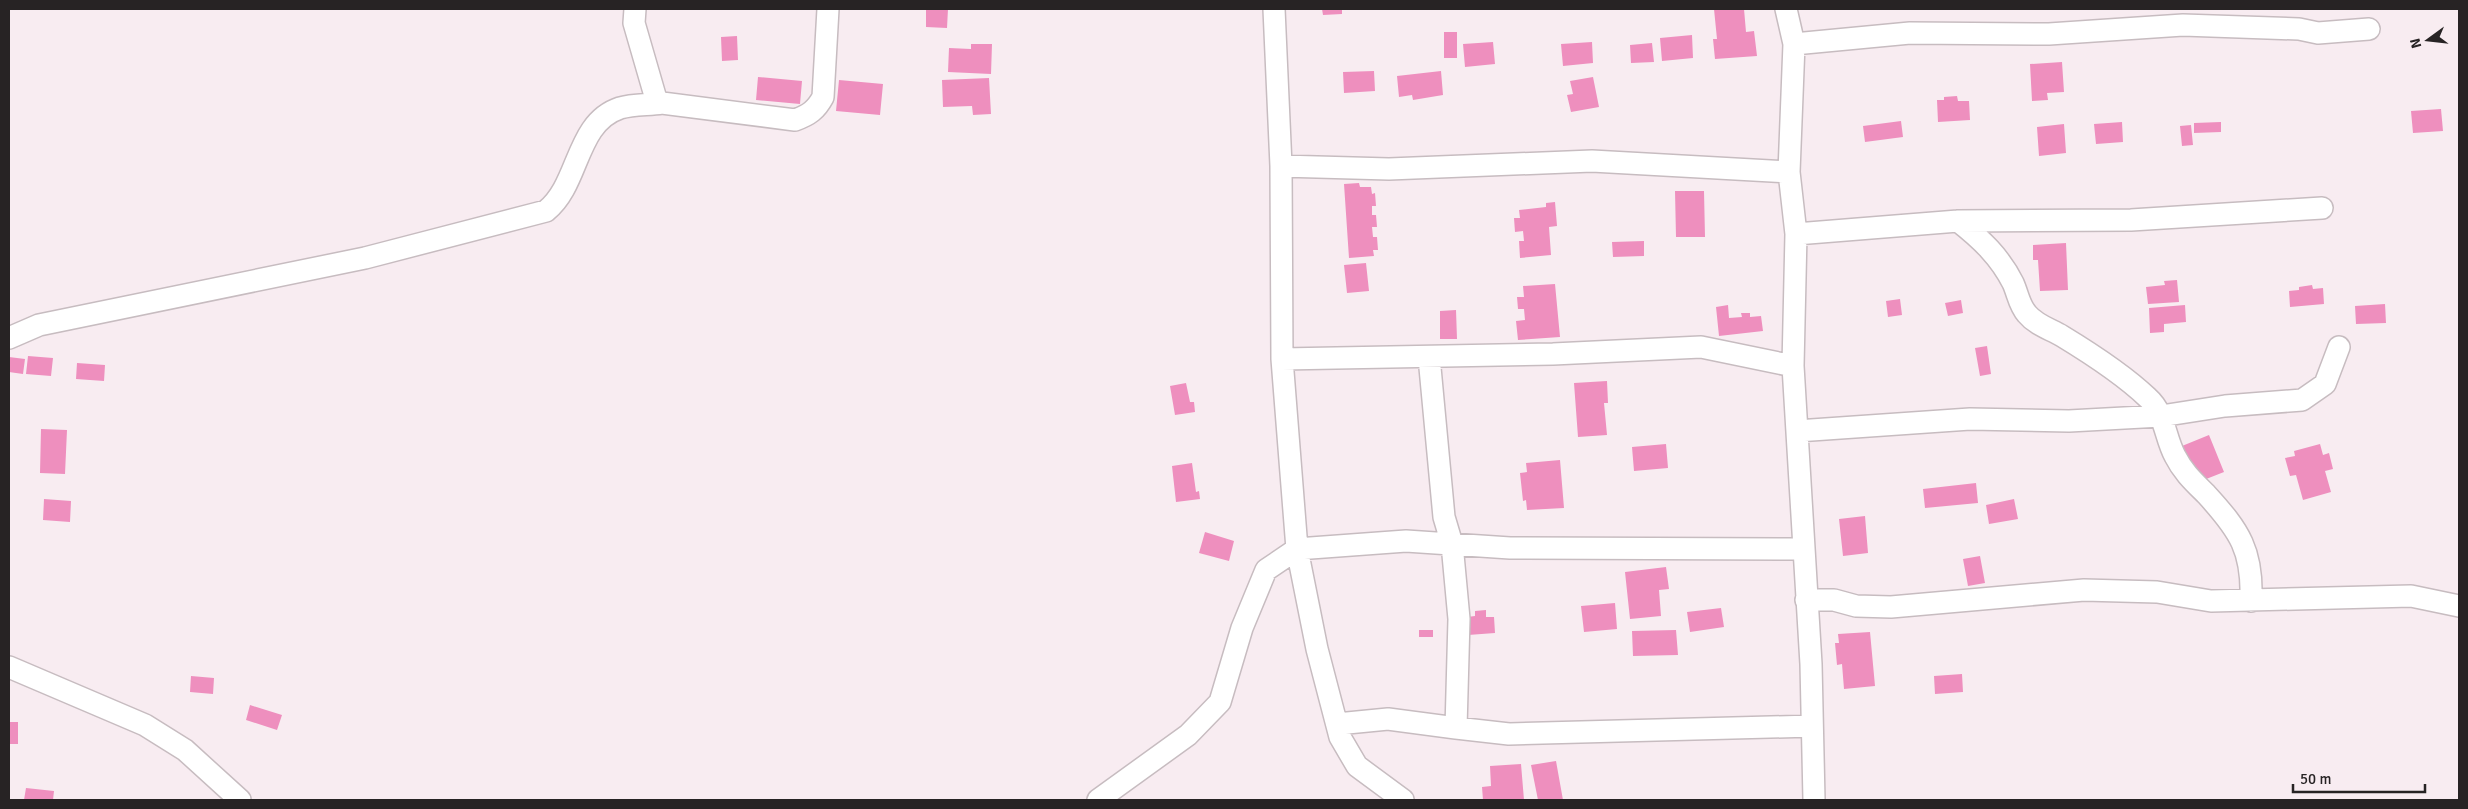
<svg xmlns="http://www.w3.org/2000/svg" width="2468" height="809" font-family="Signika,sans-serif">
	<rect width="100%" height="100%" fill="#f8ecf1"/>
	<path fill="#ee8fbe" d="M926,9H948L947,28L926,27Z
		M1322,9H1342V14L1323,15Z
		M1714,9H1744L1746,32L1754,31L1757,56L1715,59L1713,39H1717Z
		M1444,32H1457V58H1444Z
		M1692,35L1693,58L1662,61L1660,38Z
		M737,36L738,60L722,61L721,37Z
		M1493,42L1495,64L1465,67L1463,44Z
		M1592,42L1593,63L1563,66L1561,44Z
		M1652,43L1654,62L1631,63L1630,45Z
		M971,44H992L991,74L948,72L949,48L971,49Z
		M2062,62L2064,92L2047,93L2048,100L2032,101L2030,64Z
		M1374,71L1375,91L1344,93L1343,72Z
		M1441,71L1443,95L1413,100L1412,95L1399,97L1397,76Z
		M758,77L802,81L800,104L756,100Z
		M1593,77L1599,107L1571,112L1567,95L1573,94L1570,81Z
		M989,78L991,114L973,115L972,106L943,107L942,80Z
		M839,80L883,84L880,115L836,111Z
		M1957,96L1958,101H1969L1970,120L1938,122L1937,100H1944V97Z
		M2441,109L2443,131L2413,133L2411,111Z
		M1901,121L1903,137L1865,142L1863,126Z
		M2122,122L2123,142L2096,144L2094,124Z
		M2221,122V132L2194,133V123Z
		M2064,124L2066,153L2039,156L2037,127Z
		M2191,125L2193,145L2182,146L2180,126Z
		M1359,183L1360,187H1371L1372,194L1375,193L1376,206H1372V215H1376L1377,227H1372L1373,237H1377L1378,250H1373L1374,256L1349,258L1344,184Z
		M1675,191H1704L1705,237H1676Z
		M1555,202L1557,226L1549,227L1551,255L1520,258L1519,241H1524L1523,231L1515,232L1514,218H1520L1519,210L1546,207V203Z
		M1644,241V256L1613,257L1612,242Z
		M2066,243L2068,290L2040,291L2038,260H2033V245Z
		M1366,263L1369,291L1347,293L1344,265Z
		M2177,280L2179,302L2148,304L2146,287L2165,285L2164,281Z
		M1555,284L1560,337L1518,340L1516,321L1525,320L1524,309H1518L1517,297H1524L1523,286Z
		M2312,285L2313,289L2323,288L2324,304L2290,307L2289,291L2299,290V287Z
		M1900,299L1902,315L1888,317L1886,301Z
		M1961,300L1963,313L1948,316L1945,303Z
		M2385,304L2386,323L2356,324L2355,306Z
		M1728,305L1729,318L1742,317L1741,313H1750V317L1761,316L1763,331L1719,336L1716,307Z
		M2185,305L2186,322L2164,324V332L2150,333L2149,308Z
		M1456,310L1457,339H1440V311Z
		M1987,346L1991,374L1980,376L1975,348Z
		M28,356L53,358L51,376L26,374Z
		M9,357L25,359L23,374L9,372Z
		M77,363L105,365L104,381L76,379Z
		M1607,381L1608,403H1604L1607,435L1578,437L1574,383Z
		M1186,383L1190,402H1194L1195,412L1175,415L1170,386Z
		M41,429L67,430L65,474L40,473Z
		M2209,435L2224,472L2196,483L2182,446Z
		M1666,444L1668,468L1634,471L1632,447Z
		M2320,444L2323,455L2329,453L2333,469L2325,471L2331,492L2303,500L2296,475L2290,476L2285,458L2295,456L2294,451Z
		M1560,460L1564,508L1527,510L1526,500L1523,501L1520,473L1527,472L1526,463Z
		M1192,463L1196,492L1199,491L1200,499L1176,502L1172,466Z
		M1976,483L1978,503L1925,508L1923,489Z
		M44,499L71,501L70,522L43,520Z
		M2014,499L2018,519L1989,524L1986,505Z
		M1865,516L1868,553L1843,556L1839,519Z
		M1205,532L1234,541L1229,561L1199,553Z
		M1980,556L1985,583L1968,586L1963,559Z
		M1666,567L1669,589L1659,590L1661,616L1630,619L1625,572Z
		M1615,603L1617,629L1584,632L1581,606Z
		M1721,608L1724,627L1690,632L1687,612Z
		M1486,610V617H1494L1495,633L1468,635L1467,617L1475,616V611Z
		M1419,630H1433V637H1419Z
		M1676,630L1678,655L1633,656L1632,631Z
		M1870,632L1875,686L1844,689L1842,664L1837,665L1835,643H1839L1838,634Z
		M1962,674L1963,692L1935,694L1934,676Z
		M191,676L214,678L213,694L190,692Z
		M250,705L282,715L277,730L246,720Z
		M9,722H18V744H9Z
		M1556,761L1563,800H1538L1531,765Z
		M1521,764L1524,800H1483L1482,787L1491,786L1490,766Z
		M26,788L54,791L53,800H24Z"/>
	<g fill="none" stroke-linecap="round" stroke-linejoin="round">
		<defs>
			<path id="minor" d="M635,9L634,23L656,99L662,103L795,120C809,115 816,110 823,97L828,9
				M1274,9L1281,166L1282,359L1297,549L1317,649L1340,737L1357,766L1403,800
				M1786,9L1794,44L1789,172L1796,234L1793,366L1811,664L1814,800
				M1794,44L1910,33L2049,34L2183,25L2299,29L2318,33L2369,29
				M1281,166L1389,169L1592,161L1789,172
				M1958,221C1981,239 2000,257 2013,283C2018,294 2019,305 2027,314C2036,325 2050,329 2062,336C2090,353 2125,376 2148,398C2165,413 2165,438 2175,456C2183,472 2194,482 2206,494C2240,531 2253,551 2251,601
				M1796,234L1958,221L2131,220L2322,208
				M9,338L39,325L365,258L546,211C580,184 575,123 620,108C633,104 648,105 662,103
				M1282,359L1553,354L1701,347L1793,366
				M1797,431L1970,419L2069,421L2161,416L2225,406L2302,400L2325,384L2339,347
				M1806,600H1834L1856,606L1891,607L2084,590L2157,592L2211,601L2411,596L2459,606
				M9,667L145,725L185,750L240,800
				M1337,724L1388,719L1456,728L1459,619L1452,544L1444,517L1429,357
				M1456,728L1509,734L1812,726
				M1098,800L1188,735L1220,702L1242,628L1266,570L1297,549L1406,541L1510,548L1803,549"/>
		</defs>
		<use href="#minor" stroke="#c7bcc0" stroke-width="24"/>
		<use href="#minor" stroke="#fff" stroke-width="21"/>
	</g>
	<rect width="2468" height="809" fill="none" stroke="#272324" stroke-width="20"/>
	<g transform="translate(2428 40) rotate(255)" stroke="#f8ecf1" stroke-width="4" paint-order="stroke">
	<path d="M0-4L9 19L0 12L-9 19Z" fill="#272324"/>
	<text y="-8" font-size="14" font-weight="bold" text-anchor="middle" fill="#272324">N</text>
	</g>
	<path d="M2293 784v8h132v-8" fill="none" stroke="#272324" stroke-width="2.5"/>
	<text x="2300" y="784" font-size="15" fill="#272324" stroke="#f8ecf1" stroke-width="4" paint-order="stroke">50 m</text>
</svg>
